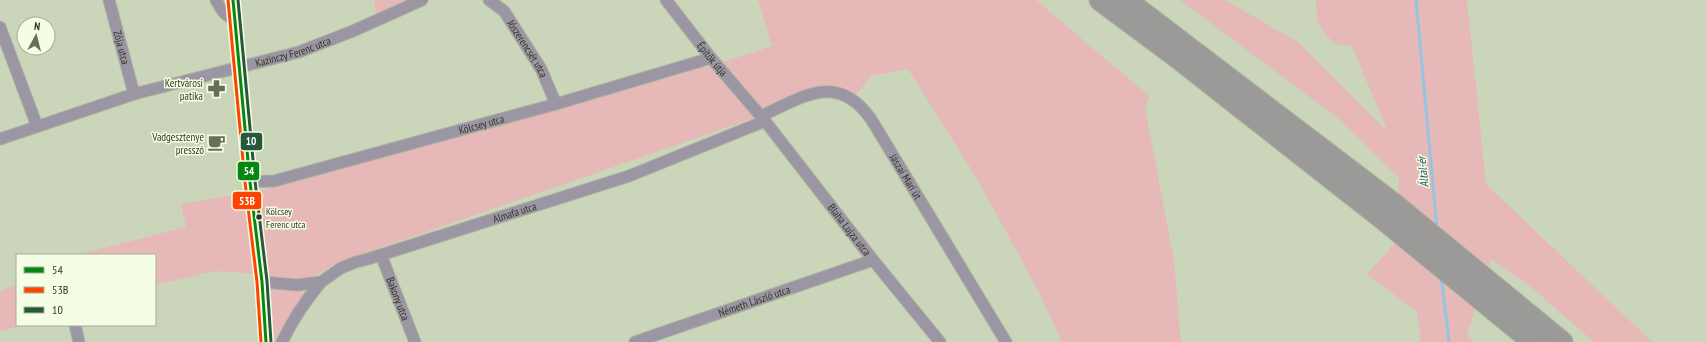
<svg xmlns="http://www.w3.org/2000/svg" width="1706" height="342" font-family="'PT Sans Narrow',sans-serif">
	<rect width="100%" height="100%" fill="#cad5b9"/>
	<path fill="#e6b8b8" d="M374,0H419L377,19Z
		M758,0H1036L1149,96L1145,109L1174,260L1181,342H1062L1040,294L976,177L908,69L871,76L855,96L831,89L757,117L334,264L317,275L277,342H270L265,274L215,271L155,285V255H77L186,227L181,204L263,190L699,67H708L772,46Z
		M1180,0H1225L1298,42L1388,132L1352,46L1335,44L1327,36L1317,22L1316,0H1467L1486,184L1652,342H1594L1530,286L1491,259L1467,335L1474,342H1421L1417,312L1367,274L1398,240L1399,178L1338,118Z
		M17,285V325H25L0,331V291Z"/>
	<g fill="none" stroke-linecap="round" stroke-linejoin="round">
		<path stroke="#96c4dd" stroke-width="3" d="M1416,0L1437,229
			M1441,276L1449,342"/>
		<defs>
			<g id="street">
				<path id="s1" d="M109,0L134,94"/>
				<path d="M216,0C221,9 224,16 235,19"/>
				<path d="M233,0L250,182L262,282L266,342"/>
				<path id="s2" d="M489,0L504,11L541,69L556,104"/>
				<path id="s3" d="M666,0L711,58L765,121L873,260L940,342"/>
				<path d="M0,27L37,126"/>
				<path id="s4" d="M761,116C803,97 837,71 871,119L1006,342"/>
				<path id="s5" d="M0,139L134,94L299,52L353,31L422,0"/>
				<path id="s6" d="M250,182L274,181L556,104L711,58"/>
				<path id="s7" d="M381,255L415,342"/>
				<path id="s8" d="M262,282L297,285L321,282L341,268L356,262L368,259L629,176L765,121"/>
				<path d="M75,325L79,342"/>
				<path d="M282,342C292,321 306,300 321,282"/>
				<path id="s9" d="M635,342L873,260"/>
			</g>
			<path id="highway" d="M1100,0L1174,55L1383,219L1533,342
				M1126,0L1394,204L1562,342"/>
		</defs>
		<use href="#street" stroke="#abb39e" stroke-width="13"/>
		<use href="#highway" stroke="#abb39e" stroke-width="23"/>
		<use href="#street" stroke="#9c95a4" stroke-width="11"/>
		<use href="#highway" stroke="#9b9a99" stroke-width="21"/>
		<defs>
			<path id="bus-1" d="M233,0L250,182L262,282L266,342"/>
			<path id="bus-2" d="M228,0L245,182L257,282L261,342"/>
			<path id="bus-3" d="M238,0L255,181L267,281L271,342"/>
		</defs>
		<use href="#bus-1" stroke="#f4fee4" stroke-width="6"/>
		<use href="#bus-2" stroke="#f4fee4" stroke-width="6"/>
		<use href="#bus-3" stroke="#f4fee4" stroke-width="6"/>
		<use href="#bus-1" stroke="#068613" stroke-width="3"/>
		<use href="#bus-2" stroke="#f40" stroke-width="3"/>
		<use href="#bus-3" stroke="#26583d" stroke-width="3"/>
	</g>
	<defs>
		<symbol id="pharmacy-bare" viewBox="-9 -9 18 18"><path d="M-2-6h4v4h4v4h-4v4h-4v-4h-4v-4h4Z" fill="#676f58" stroke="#f4fee4" stroke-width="2.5" paint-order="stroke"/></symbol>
		<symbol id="cafe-bare" viewBox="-9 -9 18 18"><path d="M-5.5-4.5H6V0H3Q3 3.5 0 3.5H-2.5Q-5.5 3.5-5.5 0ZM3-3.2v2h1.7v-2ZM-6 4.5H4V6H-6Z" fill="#676f58" stroke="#f4fee4" stroke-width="2.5" paint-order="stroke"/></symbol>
	</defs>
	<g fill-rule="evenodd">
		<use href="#pharmacy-bare" x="204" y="76" width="25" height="25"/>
		<use href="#cafe-bare" x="204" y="130" width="25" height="25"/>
	</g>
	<circle fill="#313824" stroke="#f4fee4" stroke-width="1.5" cx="259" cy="217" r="3.5"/>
	<g text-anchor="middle" stroke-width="3" stroke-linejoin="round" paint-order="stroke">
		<g font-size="10" fill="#313824" stroke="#f4fee4" text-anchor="start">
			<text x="266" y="215">Kölcsey<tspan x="266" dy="13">Ferenc utca</tspan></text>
		</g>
		<g font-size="11" fill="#313824" stroke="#f4fee4">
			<text dy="4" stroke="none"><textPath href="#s1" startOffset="49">Zója utca</textPath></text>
			<text dy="4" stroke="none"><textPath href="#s2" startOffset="63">Jószerencsét utca</textPath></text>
			<text dy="4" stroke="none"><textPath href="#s5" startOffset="306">Kazinczy Ferenc utca</textPath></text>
			<text dy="4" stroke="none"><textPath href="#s3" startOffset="75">Építők útja</textPath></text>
			<text dy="4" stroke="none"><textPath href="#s6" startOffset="239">Kölcsey utca</textPath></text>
			<text dy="4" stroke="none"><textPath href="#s4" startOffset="192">Jászai Mari út</textPath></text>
			<text dy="4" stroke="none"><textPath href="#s8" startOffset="266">Almafa utca</textPath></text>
			<text dy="4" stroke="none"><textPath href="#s3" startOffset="294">Blaha Lujza utca</textPath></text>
			<text dy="4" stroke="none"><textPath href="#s7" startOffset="47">Bakony utca</textPath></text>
			<text dy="4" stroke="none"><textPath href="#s9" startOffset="126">Németh László utca</textPath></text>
		</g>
		<g font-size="11" fill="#313824" stroke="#f4fee4" text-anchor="end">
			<text x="203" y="87">Kertvárosi<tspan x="203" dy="13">patika</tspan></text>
			<text x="204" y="141">Vadgesztenye<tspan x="204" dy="13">presszó</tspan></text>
		</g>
		<g font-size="12" font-style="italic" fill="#1f4c6d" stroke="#f4fee4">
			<text transform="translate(1423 172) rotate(-96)" y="4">Által-ér</text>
		</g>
	</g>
	<g stroke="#f4fee4" stroke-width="1.5">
		<rect x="240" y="132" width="23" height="19" rx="4" fill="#26583d"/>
		<rect x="237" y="161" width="23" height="20" rx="4" fill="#068613"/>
		<rect x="232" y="191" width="30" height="19" rx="4" fill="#f40"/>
	</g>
	<g font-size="11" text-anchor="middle" font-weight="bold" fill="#fff">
		<text x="251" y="145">10</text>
		<text x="249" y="175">54</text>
		<text x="247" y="205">53B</text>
	</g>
	<rect x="16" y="254" width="140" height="72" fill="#f4fee4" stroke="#a6af97"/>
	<rect x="24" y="267" width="20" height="6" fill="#068613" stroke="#a6af97"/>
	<text x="52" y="274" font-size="12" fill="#313824">54</text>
	<rect x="24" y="287" width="20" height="6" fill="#ff4400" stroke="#a6af97"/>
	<text x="52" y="294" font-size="12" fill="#313824">53B</text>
	<rect x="24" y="307" width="20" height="6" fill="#26583d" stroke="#a6af97"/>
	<text x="52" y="314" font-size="12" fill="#313824">10</text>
	<g transform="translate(36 36) rotate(7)"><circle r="19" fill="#f4fee4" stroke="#a6af97"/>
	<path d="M0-3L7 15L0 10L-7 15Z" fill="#676f58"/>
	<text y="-6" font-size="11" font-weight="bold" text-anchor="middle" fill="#313824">N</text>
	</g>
</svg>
